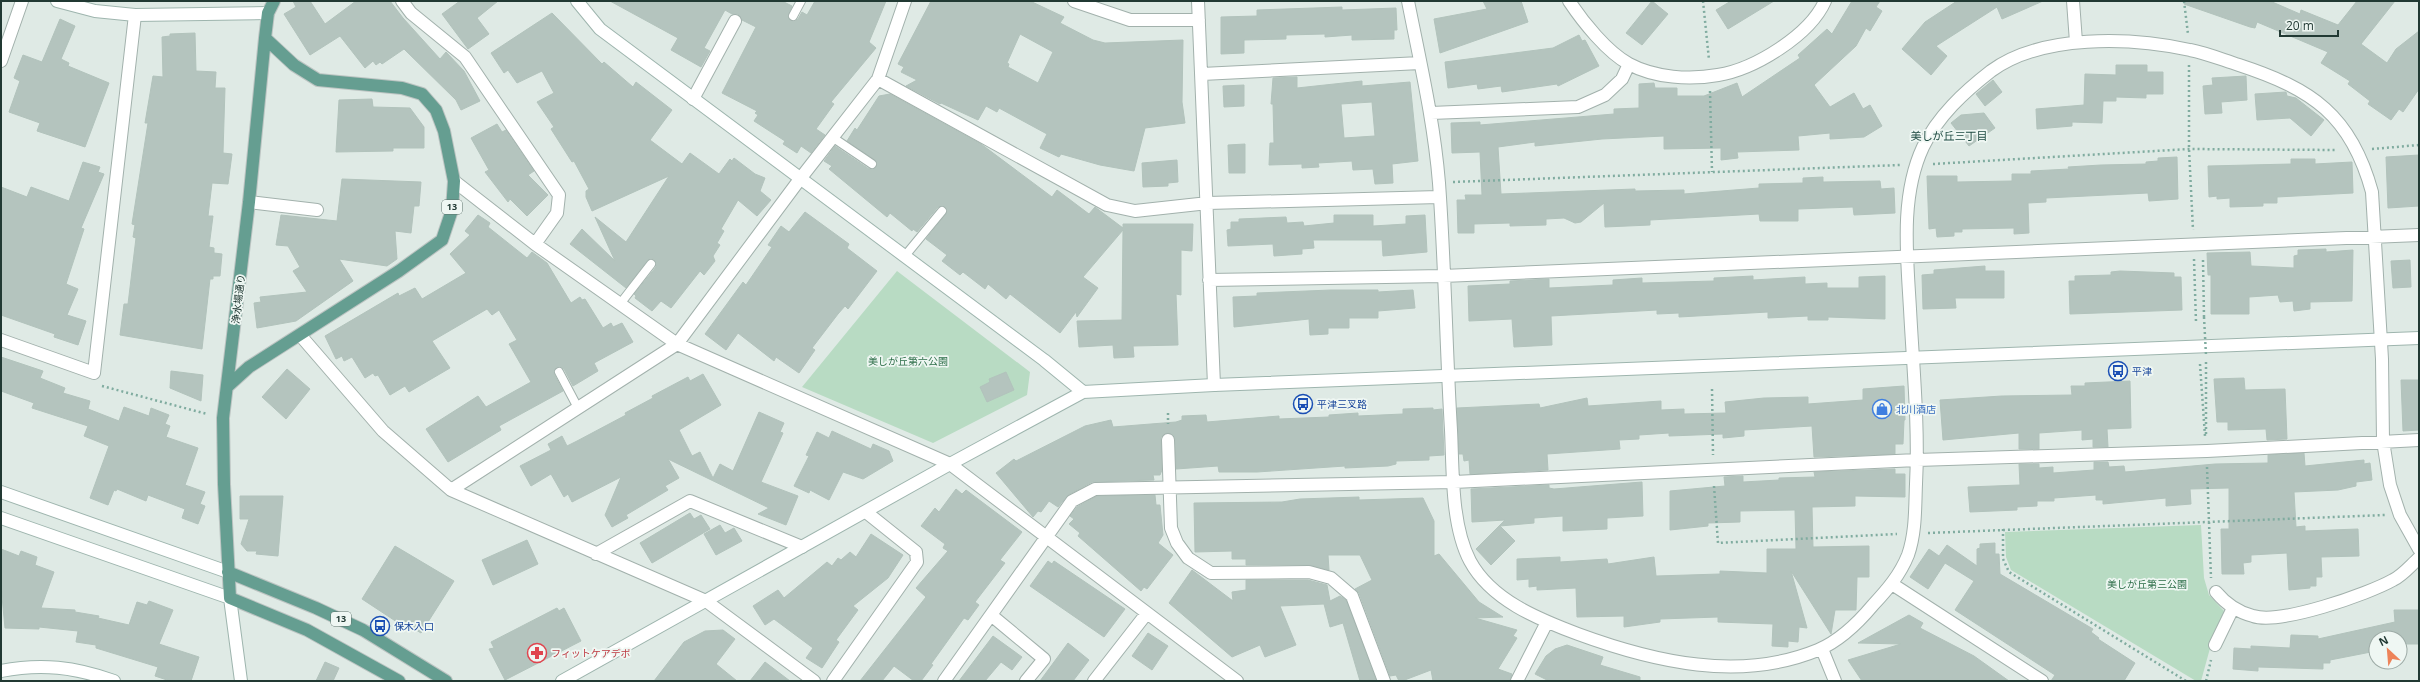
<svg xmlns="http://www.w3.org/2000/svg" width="2420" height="682" font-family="'Open Sans','Noto Sans JP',sans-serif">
	<rect width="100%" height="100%" fill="#dfeae5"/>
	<path fill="#b8dbc3" d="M897,271L1030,372L1027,395L933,443L802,387Z
		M2201,525L2204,578L2209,595L2224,611L2212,641L2201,681H2196L2011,570L2006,557L2005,532Z"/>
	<path fill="#b4c4be" stroke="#b2c3bc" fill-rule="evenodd" d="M293,1H310L325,24L356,1H390L403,18L440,59L446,52L464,71L480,101L461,110L456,100L404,49L382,64L380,62L376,65L373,61L365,68L340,36L310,55L284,14L296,7Z
		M460,1H498L477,18L489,34L468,49L442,14Z
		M610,1H782L792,6L788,17L793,21L798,19L802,12L807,15L815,1H886L869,42L876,48L831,102L834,104L816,129L825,135L811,153L801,146L797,153L783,144L785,141L754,121L758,115L755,113L757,111L722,93L756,27L742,20L738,14H732L725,10L704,48L710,51L701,67L671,50L678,38Z
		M931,1H1030L1064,17L1060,23L1093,40L1105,43L1183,40L1182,102L1185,123L1145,128L1134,171L1100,165L1061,154L1059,157L1040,148L1047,134L999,108L997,112L986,106L978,120L941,103L940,104L906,86L917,80L901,72L904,67L898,64ZM1020,34L1053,52L1038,83L1008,67L1009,64L1007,63Z
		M1483,1H1521L1528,22L1440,53L1434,19L1487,9Z
		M1652,1L1668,14L1642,45L1626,33Z
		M1731,1H1774L1728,29L1716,10Z
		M1852,1H1880L1876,7L1882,11L1870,31L1866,28L1856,46L1814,85L1830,107L1854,93L1863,109L1870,105L1882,126L1864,137L1830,139V133L1798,136L1799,150L1737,152L1738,158L1721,160V148L1664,149V136L1602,139L1535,146V142L1498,147L1501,194L1635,189V191L1684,190V194L1759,188V184L1803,183V178L1823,177V182L1880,181L1881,189L1894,188L1895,213L1854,215L1853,207L1798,209V221H1760L1759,214L1650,220V225L1605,227L1604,203L1581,222L1575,223L1564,218L1546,219V225L1510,226V223L1474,224V233H1458L1457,200H1466L1465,195H1482L1480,152L1452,153L1451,123L1480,122V125L1614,114V109L1639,108V84L1654,83L1655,88H1677V96H1704L1737,83L1742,97L1800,58L1798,55L1827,29L1832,34Z
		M1957,1H2043L2002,19L1997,7L1936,46L1947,56L1931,75L1902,49L1925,22Z
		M2185,1H2270L2300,14L2301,10L2338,25L2357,1H2395L2361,44L2387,63L2396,49L2419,31V89L2403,112L2399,109L2391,120L2368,104L2370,101L2348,84L2350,81L2321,63L2328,52L2257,22L2255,28L2250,27L2184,4Z
		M1342,7V10L1396,8L1397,30H1394V39L1352,40V35L1325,37V34L1286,35V39L1244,40V53L1221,54V17L1257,16V10Z
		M552,13L602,64L604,62L633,87L636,82L672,110L650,140L682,164L690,153L719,174L730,159L732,161L734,158L755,174L765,178L760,191L771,200L757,216L738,200L721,229L724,231L717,243L720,245L713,256L715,261L704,275L700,271L671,308L661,301L652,311L635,298L636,296L634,294L656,267L654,259L647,261L626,288L570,244L582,229L615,261L595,217L626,242L669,176L592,211L586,197V191L589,189L574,161L572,162L551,129L554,127L537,102L554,93L542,71L517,83L508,70L504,73L491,53Z
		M60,19L75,26L61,59L69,63L68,66L109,83L85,147L37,131L40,123L9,112L20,81L14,78L23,55L42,62Z
		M195,33L196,71L216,72L215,88H225L223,153L232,154L228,184L212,183L208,216H213L209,247L214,248V253L222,254L220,276H213V279H210L202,349L120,335L124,304H128L136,238L133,237L135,225L132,224L148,123H145L153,76L163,77L162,37L170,36V34Z
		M1579,35L1582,41L1585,40L1599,66L1558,86L1557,84L1502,92L1501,86L1478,89L1477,84L1448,88L1445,62L1553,48Z
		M2116,65H2147V72H2163V94H2146V98L2116,97V101H2103L2102,123L2072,122V126L2037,129L2036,109L2084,105L2085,74L2116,75Z
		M2246,76L2247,100L2221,102L2222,113L2205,114L2203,86L2213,85L2212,78Z
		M1297,77V88L1362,81V86L1410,82L1418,161L1392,164L1393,183L1375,184L1373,169L1353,170L1352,161L1318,163L1319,167L1302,168V164L1269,165L1270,143H1274L1273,104H1271L1273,78ZM1372,102L1375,136L1344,138L1341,104Z
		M1993,80L2002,92L1985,106L1976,94Z
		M1244,85V106L1224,107L1223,86Z
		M2286,92L2287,96L2296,98L2324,120L2311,136L2290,118L2257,120L2255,94Z
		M890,94L981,144L1052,197L1057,190L1089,214L1095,207L1123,228V224H1193L1192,251L1181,250V295L1176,294L1178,345L1133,346L1134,357L1114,358L1113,345L1079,347L1077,321L1122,320L1123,230L1083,277L1098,288L1077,317L1076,312L1060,333L1010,294L1006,299L988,284L985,289L963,272L960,275L942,261L947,255L926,239L946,214L945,207H938L917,232L913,229L912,231L890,213L887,217L829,169L832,166L824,161L835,146L869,169L876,167L875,160L847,141L855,128L857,130L879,96Z
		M372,99L373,107L410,108L424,127V148H393V151L336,152L339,100Z
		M1984,113L1995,128L1969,146L1951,123L1961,115Z
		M497,124L502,132L506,130L534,171L528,175L548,195L527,216L510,199L508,202L485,172L489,170L471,138Z
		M1245,144V173H1229L1228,145Z
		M2419,155V206L2388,208L2386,157Z
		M2177,157L2178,199L2149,201L2148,193L2046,198V202L2028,203L2029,233L2014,234V228L1962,229V232H1954V236L1937,237L1936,228L1929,229L1927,176H1957V182L2012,181V174H2031V171L2069,169L2068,167L2101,165L2146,164V162L2158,161V158Z
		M2291,159H2315V164L2352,162L2353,193L2277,197V203H2263V206L2230,207V198L2217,199V196L2209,197L2208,166L2291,164Z
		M1177,160L1178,182L1168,183V186L1143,187L1142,163Z
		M83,162L100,167L98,172L104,174L81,228L84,229L66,284L78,289L67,315L86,321L78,345L54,337L55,334L1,315V187L27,197L31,187L69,201Z
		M342,179L421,182L419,206H414L411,233L395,231L397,259L387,266L339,259L353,281L296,321L257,328L254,303L261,302L260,297L307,292L293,271L300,267L288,246L276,245L281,215L337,221Z
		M805,212L849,244L847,248L877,271L848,309L845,306L838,314L812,348L815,350L799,373L776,357L774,361L738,333L726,350L705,334L743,282L746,285L772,247L768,245L781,226L789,232Z
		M478,215L490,223L488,227L527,258L532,252L547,263L571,303L580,297L582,300L585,299L603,328L611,323L613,327L622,323L633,342L594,363L598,371L573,386L564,369L556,367L554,374L563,391L499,426L501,430L448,462L426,429L478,396L486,407L531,382L509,344L517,340L499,310L492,315L487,309L432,341L450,368L409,392L405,386L390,395L378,375L375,376L373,373L365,378L352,357L344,361L342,356L336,359L325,336L398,293L399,296L415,288L422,299L466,273L450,254L470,235L465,231Z
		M1334,215H1373V226L1406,224V216L1425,215L1427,252L1383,256L1382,240H1313L1314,248L1302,249V254L1274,256L1273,244L1228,246L1227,230L1231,229V222H1239V219L1286,217L1287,223L1303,222L1304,226L1334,223Z
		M2326,249V252L2353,250L2352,301L2310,302V309L2294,311L2293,301L2280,302L2278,295L2249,297V314H2211V275H2208L2207,253L2250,252L2251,266L2294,268V256L2298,255V250Z
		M2410,260L2411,287L2393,288L2391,261Z
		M1985,266V271H2004V298H1955L1956,308L1923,309L1922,275L1934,274V270Z
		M2120,271L2174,273V277H2181L2182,310L2070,314L2069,281H2075V276L2111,275V272Z
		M1753,276V280L1805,277V284L1827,283V288H1859V277L1885,276V319L1828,317V320H1808V316L1768,318V312L1679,317V313L1657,314V310L1551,316L1552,345L1514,347L1512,319L1469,321L1468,286L1510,284V281L1549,279V288L1613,285V280L1642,278V283L1714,281V278Z
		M1331,290H1378V292L1413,290L1415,308L1378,311V318H1349V328H1328V334L1310,335L1309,319L1234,327L1233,297L1257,296V293Z
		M1,357L43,371L40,378L65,388L63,393L90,401L88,409L119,421L124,407L149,416L151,408L169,415L165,424L170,426L166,437L198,448L185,485L205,492L200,504L205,506L198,524L182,518L185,509L148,495L146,501L117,489L116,491L114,490L108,505L90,498L109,446L84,436L88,426L32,408L34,403L1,391Z
		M287,369L310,389L286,419L262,397Z
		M171,371L203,375L201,401L170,388Z
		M1006,372L1014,390L987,402L980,387L990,382L989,379Z
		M703,374L721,405L679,430L692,456L700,452L713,478L720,464L733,471L759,412L784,423L780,432L783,433L761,482L798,496L786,525L758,514L769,508L668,459L679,478L665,486L668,490L626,515L628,518L612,527L605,515L621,477L572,502L568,494L564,497L551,474L531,486L520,466L551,450L548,444L562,436L567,446L577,441L626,415L625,413L653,398L652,396L688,377L690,381Z
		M2244,378L2245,390L2285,389L2287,439L2267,440L2266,429L2228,430V422H2217L2214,379Z
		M2401,380H2419V430L2403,431Z
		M2130,381L2131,428L2107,429L2108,447H2093V439L2082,440V430L2039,433V449H2019V433L1943,440L1940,400L2002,396L2072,395L2071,386H2085V383Z
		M1904,386L1905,420H1904L1903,444H1895V454L1814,457L1812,426L1744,430V436L1723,438V434L1669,436V433L1639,435V439L1619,440L1620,449L1547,454L1548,470L1470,474L1469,460L1464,461L1463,454H1459L1457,408L1539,404L1540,408L1587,398L1588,406L1661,401V410L1684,409V414L1726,413L1725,402L1764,398L1808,397V404L1863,400V389Z
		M1433,408V410L1442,409L1444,455L1429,456V460L1396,461V464L1388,466L1345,468V466L1257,472H1219L1218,466L1176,469L1175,439L1172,434L1167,433L1161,437L1162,470L1160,475H1153L1154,480L1092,482L1068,495L1058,507L1049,501L1041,512L1038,511L1033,517L996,473L1014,459L1016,461L1085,426L1111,420L1113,427L1176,422L1182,420V416L1206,415L1207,422L1279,416V419L1329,417V415L1358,413V416L1403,414V409Z
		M832,431L871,449L873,444L889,451L893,461L863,479L843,472L829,500L810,490L809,493L794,486L809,456L806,455L817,432L829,438Z
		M2304,453L2305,466L2364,460V464L2370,463L2372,480L2356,482V486L2338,490L2294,492L2296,527L2305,526V531L2358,529L2359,556L2321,557L2322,577H2316V586H2310V588L2289,590L2287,553L2251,555V562L2243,563L2244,574H2222L2221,529H2229V488L2190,489L2191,504L2166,506V498L2103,504V500H2096V495L2054,498V501H2037V506L2017,507V510L1970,512L1968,487L2020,485L2019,464H2039V468L2053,467V473L2094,470V462H2108L2109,467L2124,466L2125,472L2215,464L2268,463V455Z
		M1895,469V474H1905V497L1855,496V506L1812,507L1813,547L1869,546V577H1857L1856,610H1835L1831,634L1791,571L1807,628L1799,627L1798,642L1788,641V647L1772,646L1773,624L1718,622V617L1660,619V622L1624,627V616L1577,617L1576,588L1537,590V586L1529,587V579L1517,580V559L1560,557V562L1607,559L1608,564L1654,557L1656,576L1720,574V571L1767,573V549H1796L1795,510L1740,511V522L1708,523V526L1670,530V491L1725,486L1724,477L1743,476V482L1779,480V478L1815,477L1814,472Z
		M1642,482L1643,516L1607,518V529L1563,531V516L1534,518V523L1500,526L1515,541L1491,565L1476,549L1505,520L1472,522L1471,489L1549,485V488L1554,489Z
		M956,489L962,494L966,490L1022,532L1000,560L1005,563L975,602L979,605L968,620L964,618L931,664L933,665L921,681H914L894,666L882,681H860L926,597L916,588L948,551L943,548L945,544L921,526L935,508L939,512Z
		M1155,495L1156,505H1160L1163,535L1158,543L1173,555L1147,589L1144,587L1141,591L1078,536L1080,533L1069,524L1074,519L1070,516L1077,507L1097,496Z
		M240,496H283L278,556L256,554L257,551H247L241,544L249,519H240Z
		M1359,497V500L1423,498L1434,521V556L1439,554L1479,602L1503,617L1475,618L1517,630L1513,636L1517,638L1498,669L1512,674L1510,681H1433L1431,670L1402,681H1399L1396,675L1390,676L1359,593L1355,589L1372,580L1360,555H1328L1329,570L1309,565H1246V559H1232V551L1195,552L1194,503L1282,502L1300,499Z
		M690,513L694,519L701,515L710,529L652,563L640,543Z
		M720,525L725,533L734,528L742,541L716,555L704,534Z
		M871,534L903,555L888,578L853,606L858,610L836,640L839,642L822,668L806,658L813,648L774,619L765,625L753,606L778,590L784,598L827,562L832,566L838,558L841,560L850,552L856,557Z
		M527,540L538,564L493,585L482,560Z
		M1995,543V554H1999L2000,574L2093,629L2091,632L2099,638L2098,639L2135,663L2124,681H2051L2055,675L1955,610L1974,581L1945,563L1928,589L1910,577L1929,549L1939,556L1947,545L1977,566V549L1980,548V544Z
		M395,546L454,581L421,633L405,623L403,626L362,599Z
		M1,549L19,556L21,551L37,557L35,565L54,572L41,608L75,610V612L99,616L98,618L129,625L137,602L147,605L149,601L173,610L159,644L199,657L191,681H170L155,676L158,667L96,648V645L76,642L78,631L39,627V629L5,628L1,586Z
		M1048,561L1052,564L1054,561L1125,609L1104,637L1030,586Z
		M1192,570L1233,601L1232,592L1246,590V580H1308L1327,585L1330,601L1340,596L1346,600L1376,680L1360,681L1343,623L1330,627L1324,604L1280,606L1296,645L1265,657L1260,645L1232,657L1169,603Z
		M557,608L559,611L564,608L581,641L505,680L489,649L494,648L491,642Z
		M2394,610H2419V644H2400V638H2376V651L2330,660V663H2323V669L2258,667V671L2233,669L2234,648L2251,649V646L2290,648L2291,635L2318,636V639L2395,622Z
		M1909,615L1923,623L1920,628L1974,656L2009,681H1862L1848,660L1901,644L1858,643Z
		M723,630L735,639L716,664L737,681H654L684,642L705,631Z
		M1148,633L1168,646L1152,670L1132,656Z
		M993,636L1022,657L1012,670L1001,662L985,681H959Z
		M1068,643L1089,660L1073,681H1040Z
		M1567,645L1603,657L1600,665L1640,677V681H1549L1535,674L1546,656L1555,649Z
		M325,662L339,668L333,681H316Z
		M765,662L790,681H750Z"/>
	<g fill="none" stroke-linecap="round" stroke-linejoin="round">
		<defs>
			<path id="lane" d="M793,16L801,1
				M832,137L872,164
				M904,257L942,211
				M620,304L651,264
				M559,372L578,408"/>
			<path id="street" d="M402,1L411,13L465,57L559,195L557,213L535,244
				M1074,1L1130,20H1199
				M1198,1L1214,385
				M1408,1C1420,62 1434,121 1439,183C1445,265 1446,348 1451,430C1453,470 1451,525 1470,561C1491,600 1538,619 1578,634C1654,662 1740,682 1818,650C1839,641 1858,623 1873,605C1887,590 1900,575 1908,555C1916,532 1915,507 1916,484C1919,426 1913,367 1910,309C1907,256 1900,196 1923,147C1938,116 1964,92 1991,71C2042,34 2130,37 2190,50C2206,53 2223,60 2239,65C2312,89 2351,115 2372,192L2382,359L2383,441L2390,485L2400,515L2419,549
				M1569,1C1583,22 1607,52 1629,64C1655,78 1690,80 1718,75C1755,69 1810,35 1825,1
				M2073,1L2076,42
				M1,61L22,1
				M1202,74L1420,63
				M878,79L1107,205L1135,211L1208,203L1439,197
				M693,99L735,21
				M1431,113L1578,107L1605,95L1622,79L1629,64
				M454,181L535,244L677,344L950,464L1237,681
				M249,202L317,210
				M1209,280L1443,276L2419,235
				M300,335L383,431L451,490L706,601L814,681
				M1,340L94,373L135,15
				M1168,440L1171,528L1177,543L1188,558L1211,573L1309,572L1331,578L1352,596L1384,681
				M451,490L677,344L800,179L878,79L905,1
				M596,554L690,501L802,547
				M1892,584L2042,681
				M2216,592C2226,604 2237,612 2253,616C2280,625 2368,594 2393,580C2403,575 2411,565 2419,558
				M991,615L1044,659L1026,681
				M2215,645L2233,608
				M1822,649L1835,681
				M833,681L917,562L916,552L866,512
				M944,681L1072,501L1095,489L1454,482L1917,460L2207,451L2419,440
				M1094,681L1147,613
				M1517,681L1547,622"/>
			<path id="secondary" d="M57,1L95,11L135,15L268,13
				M577,1L600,29L1044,360L1083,392
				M1,492L228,572
				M1,518L230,598L241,681
				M1,671C41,663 75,667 114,681
				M562,681L950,464L1083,392L1214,385L2419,338"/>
			<path id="primary" d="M274,1L268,13L265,38L249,202L223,418L224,484L230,598L307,630L399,681
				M228,386L249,367L399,271L442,240L452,210L454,181L444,131L436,110L422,94L402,88L318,80L294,65L265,38
				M228,572L316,608L363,630L446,681"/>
		</defs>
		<use href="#lane" stroke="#a2b1ac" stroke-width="10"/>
		<use href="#street" stroke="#a2b1ac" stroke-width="14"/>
		<use href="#secondary" stroke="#9eb5ae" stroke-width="14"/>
		<use href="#primary" stroke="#bcc4c2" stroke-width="14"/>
		<path stroke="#80aca0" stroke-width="2.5" stroke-dasharray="2 3" stroke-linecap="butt" d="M1703,1L1709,60
			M2184,1L2188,34
			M2189,65V149L2193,230
			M1710,91L1712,172
			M2372,149L2419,145
			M1933,164L2189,149L2337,150
			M1453,182L1900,165
			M2194,259L2196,322
			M2203,260L2204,317
			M2206,362V436
			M2200,364L2205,436
			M102,386L207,414
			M1712,389L1713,455
			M1168,413V424
			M2207,467L2211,578
			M1714,486L1718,543L1897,534
			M2003,529V559L2009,572L2186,681
			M1928,533L2385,515
			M2206,681L2211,660"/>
		<use href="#lane" stroke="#fff" stroke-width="8"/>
		<use href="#street" stroke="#fff" stroke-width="12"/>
		<use href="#secondary" stroke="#fff" stroke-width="12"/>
		<use href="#primary" stroke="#659e91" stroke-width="12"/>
		<path stroke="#80aca0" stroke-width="2.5" stroke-dasharray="2 3" stroke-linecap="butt" d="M2204,317L2206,355"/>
	</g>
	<defs>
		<symbol id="bus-ring" viewBox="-11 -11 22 22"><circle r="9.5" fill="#eff7f3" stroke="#1a4fb4" stroke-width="1.5"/><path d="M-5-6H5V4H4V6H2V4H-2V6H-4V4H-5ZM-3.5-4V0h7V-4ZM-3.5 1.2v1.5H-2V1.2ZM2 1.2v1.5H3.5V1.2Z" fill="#1a4fb4"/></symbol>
		<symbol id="shop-ring" viewBox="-11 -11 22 22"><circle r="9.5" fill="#eff7f3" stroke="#3f7fe0" stroke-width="1.5"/><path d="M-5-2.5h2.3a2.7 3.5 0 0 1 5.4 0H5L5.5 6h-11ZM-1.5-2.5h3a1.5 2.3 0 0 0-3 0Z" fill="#3f7fe0"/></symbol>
		<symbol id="pharmacy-ring" viewBox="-11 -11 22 22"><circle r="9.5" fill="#eff7f3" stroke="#e0444e" stroke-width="1.5"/><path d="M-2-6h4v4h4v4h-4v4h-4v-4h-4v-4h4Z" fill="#e0444e"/></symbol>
	</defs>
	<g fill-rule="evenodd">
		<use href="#bus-ring" x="2107" y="360" width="22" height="22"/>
		<use href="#bus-ring" x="1292" y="393" width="22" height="22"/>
		<use href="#shop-ring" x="1871" y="398" width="22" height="22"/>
		<use href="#bus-ring" x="369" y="615" width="22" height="22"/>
		<use href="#pharmacy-ring" x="526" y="642" width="22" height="22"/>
	</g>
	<g text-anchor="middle" stroke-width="3.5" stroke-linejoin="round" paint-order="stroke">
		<g fill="#eff7f3" stroke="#5f726d" stroke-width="1">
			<rect x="442" y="200" width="20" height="14" rx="3"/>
			<rect x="331" y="612" width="20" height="14" rx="3"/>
		</g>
		<g font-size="9" font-weight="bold" fill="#213933">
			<text x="452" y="210">13</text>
			<text x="341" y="622">13</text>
		</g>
		<g font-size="10" fill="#213933" stroke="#eff7f3">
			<text transform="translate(238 299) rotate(-83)" y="4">浄水場通り</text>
		</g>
		<g font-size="10" fill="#2c6e48" stroke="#eff7f3">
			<text x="908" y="365">美しが丘第六公園</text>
			<text x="2147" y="588">美しが丘第三公園</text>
		</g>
		<g font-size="10" fill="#164399" stroke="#eff7f3" text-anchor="start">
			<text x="2132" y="375">平津</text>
			<text x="1317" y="408">平津三叉路</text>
			<text x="394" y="630">保木入口</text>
		</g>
		<g font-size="10" fill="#366cbe" stroke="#eff7f3" text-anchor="start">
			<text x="1896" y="413">北川酒店</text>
		</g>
		<g font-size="10" fill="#be3a42" stroke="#eff7f3" text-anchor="start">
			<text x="551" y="657">フィットケアデポ</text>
		</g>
		<g font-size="11" fill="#1d4a41" stroke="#eff7f3">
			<text x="1949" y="140">美しが丘三丁目</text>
		</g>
	</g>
	<rect width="2420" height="682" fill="none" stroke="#213933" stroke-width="4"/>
	<g transform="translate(2388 650) rotate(334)"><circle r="19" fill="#eff7f3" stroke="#9daba6"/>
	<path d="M0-3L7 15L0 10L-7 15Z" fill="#ed8359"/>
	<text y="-6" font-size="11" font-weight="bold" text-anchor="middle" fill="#213933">N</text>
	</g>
	<path d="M2280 30v6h58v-6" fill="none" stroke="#213933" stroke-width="2"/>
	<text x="2286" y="30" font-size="12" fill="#213933" stroke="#eff7f3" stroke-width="3" paint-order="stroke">20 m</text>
</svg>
